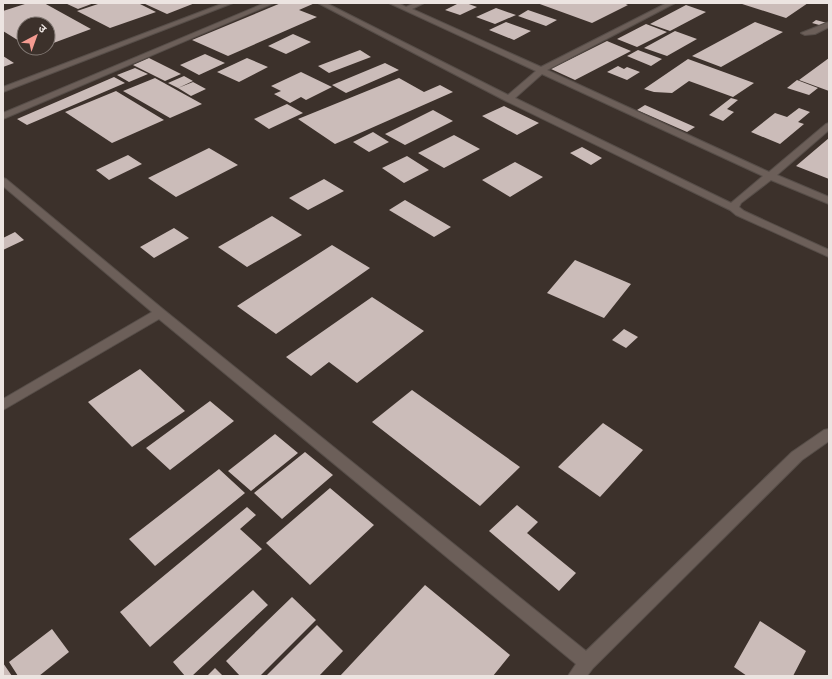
<svg xmlns="http://www.w3.org/2000/svg" width="832" height="679" font-family="Rubik,'Noto Sans Devanagari',sans-serif">
	<rect width="100%" height="100%" fill="#3c312b"/>
	<path fill="#cbbcb9" d="M28,3H44L91,29L48,45V24H24V44L3,31V11Z
		M65,3H94L78,9Z
		M101,3H138L156,12L110,28L77,11Z
		M143,3H195L167,14Z
		M281,3H315L299,10L317,17L228,56L192,40Z
		M459,3H466L477,7L460,15L445,10Z
		M537,3H623L628,5L592,23Z
		M739,3H808L786,18Z
		M686,5L706,12L670,31L650,24Z
		M496,8L516,15L495,24L476,17Z
		M528,10L557,20L546,26L518,16Z
		M816,20L827,23L823,26L812,23Z
		M506,22L531,31L514,40L489,30Z
		M755,22L783,32L721,67L692,56Z
		M646,24L667,32L637,47L617,39Z
		M675,31L697,39L667,56L644,48Z
		M293,34L311,42L286,54L268,46Z
		M607,41L631,51L575,80L551,69Z
		M360,50L371,57L329,73L318,66Z
		M638,50L662,59L651,66L627,56Z
		M205,54L225,63L199,75L180,65Z
		M3,56L14,63L3,67Z
		M149,58L181,74L165,81L133,65Z
		M247,58L268,67L239,82L217,72Z
		M829,58V91L799,80Z
		M688,59L754,83L733,97L689,81L672,93L654,92L644,89Z
		M385,63L399,70L346,93L332,85Z
		M618,66L624,69L627,67L640,72L627,80L607,72Z
		M135,68L148,74L129,82L117,75Z
		M301,72L332,87L306,100L301,97L290,103L274,94L281,91L271,86Z
		M184,76L193,81L178,88L168,83Z
		M114,77L125,83L27,125L17,119Z
		M155,78L202,104L170,118L123,91Z
		M399,78L424,92L440,85L453,92L335,144L298,119Z
		M797,80L818,88L809,95L787,88Z
		M193,82L206,89L191,96L178,88Z
		M116,91L164,120L112,143L65,112Z
		M731,98L738,100L727,109L734,112L723,121L709,115Z
		M287,104L303,113L269,129L254,119Z
		M645,105L695,127L687,132L637,110Z
		M504,106L539,123L517,135L482,116Z
		M799,108L810,112L798,122L804,124L780,144L751,132L775,113L787,117Z
		M433,110L453,121L405,145L385,134Z
		M373,132L389,142L369,152L353,142Z
		M454,135L480,149L444,168L418,153Z
		M829,138V179L796,166Z
		M582,147L602,158L591,165L570,153Z
		M209,148L238,165L176,197L148,178Z
		M128,155L142,164L109,180L96,170Z
		M407,156L429,170L404,183L382,168Z
		M515,162L543,177L510,197L482,180Z
		M324,179L344,191L308,210L289,198Z
		M405,200L451,227L434,237L389,210Z
		M272,216L302,235L247,267L218,247Z
		M174,228L189,238L154,258L140,247Z
		M15,232L24,240L3,250V238Z
		M332,245L370,268L276,334L237,306Z
		M575,260L631,284L604,318L547,293Z
		M372,297L424,331L357,383L329,362L311,376L286,357Z
		M624,329L638,337L626,348L612,340Z
		M140,369L185,411L132,447L88,402Z
		M412,390L520,467L480,506L372,422Z
		M210,401L234,421L170,470L146,448Z
		M603,423L643,450L600,497L558,467Z
		M275,434L298,453L251,491L228,471Z
		M305,452L333,475L282,519L254,493Z
		M219,469L245,493L155,566L129,539Z
		M330,488L374,525L310,585L266,543Z
		M517,505L538,522L527,533L576,573L559,591L489,531Z
		M247,507L256,515L240,529L262,549L150,647L120,612Z
		M425,585L510,655L493,676H340Z
		M253,590L268,605L192,676H185L173,662Z
		M292,597L316,620L260,676H240L226,661Z
		M760,621L806,651L793,676H747L734,667Z
		M317,625L343,651L319,676H266Z
		M52,629L69,652L39,676H18L9,662Z
		M3,663L12,676H3Z
		M215,668L223,676H207Z"/>
	<g fill="none" stroke-linecap="round" stroke-linejoin="round">
		<defs>
			<path id="minor" d="M224,3H233L3,92V87Z
				M265,3H274L3,119V113Z
				M318,3H326L508,95L536,71L389,3H398L406,7L415,3H424L412,9L541,67L667,3H675L547,70L769,172L826,124L829,123V130L777,175L829,197V204L771,180L741,203L739,207L744,211L829,250V257L736,215L730,210L506,101ZM542,74L763,176L731,203L515,98Z
				M829,22V27L815,34L805,35L801,33Z
				M3,178L6,179L164,310L586,651L792,452L824,430L829,429V441L802,460L593,668L587,676H568L576,664L159,319L3,410V399L152,312L3,186Z"/>
		</defs>
		<use href="#minor" stroke="#574e49" stroke-width="2"/>
		<use href="#minor" fill="#6c5f59" fill-rule="evenodd"/>
	</g>
	<rect width="832" height="679" fill="none" stroke="#ece4e1" stroke-width="8"/>
	<g transform="translate(36 36) rotate(41)"><circle r="19" fill="#3c312b" stroke="#827974"/>
	<path d="M0-3L7 15L0 10L-7 15Z" fill="#f59c92"/>
	<text y="-6" font-size="11" font-weight="bold" text-anchor="middle" fill="#ece4e1">उ</text>
	</g>
</svg>
